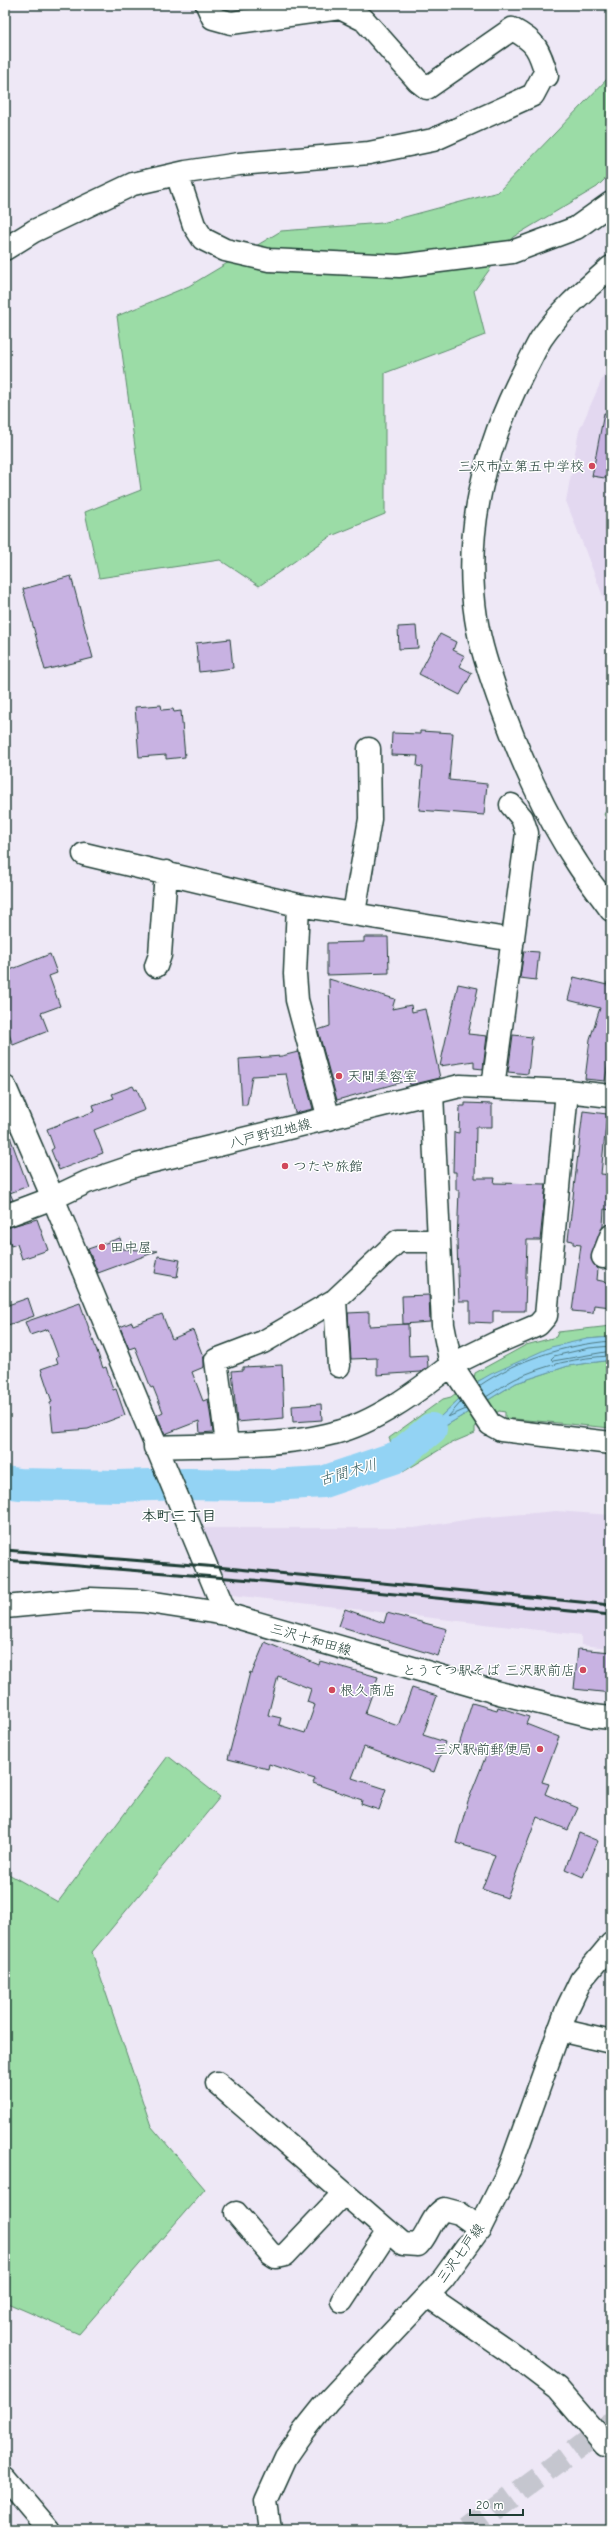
<svg xmlns="http://www.w3.org/2000/svg" width="616" height="2535" font-family="'Comic Neue','Klee One',sans-serif">
	<rect width="100%" height="100%" fill="#eee8f6"/>
	<filter id="ink" filterUnits="userSpaceOnUse"><feTurbulence type="fractalNoise" baseFrequency=".025" numOctaves="2"/><feDisplacementMap in="SourceGraphic" scale="8" xChannelSelector="R" yChannelSelector="G"/><feConvolveMatrix kernelMatrix="1 2 1 2 8 2 1 2 1" color-interpolation-filters="sRGB"/></filter>
	<g filter="url(#ink)">
		<path fill="#e3d8f0" d="M611,364V617L566,501L579,431L607,368Z
			M556,1511L611,1515V1648L581,1645V1635L232,1595L202,1528H414L477,1518Z"/>
		<path fill="#9bdca6" stroke="#5d8c6d" d="M611,75V173L597,187L513,237L474,291L485,335L385,373V514L331,536L259,586L220,560L99,578L85,512L141,490L117,316L189,286L281,231L382,223L498,192Z
			M611,805V829L604,814Z
			M611,1326V1337L587,1339L478,1381L439,1418L420,1427L395,1453L389,1438L443,1399L451,1397L474,1379L475,1373L526,1345L556,1337L558,1332Z
			M611,1360V1428L505,1418V1412L499,1411L475,1427V1433L449,1444L403,1472L398,1460L424,1439L516,1383L568,1366Z
			M168,1756L220,1797L92,1952L151,2126L205,2189L79,2334L5,2302V1872L58,1902Z"/>
		<path fill="#93d3f4" stroke="#6597a7" d="M611,1337V1360L568,1366L516,1383L424,1439L398,1460L395,1453L420,1426L439,1418L477,1382L491,1374L551,1347L587,1339Z"/>
		<g fill="none" stroke-linecap="round" stroke-linejoin="round">
			<path stroke="#4d7981" stroke-width="1" d="M611,1346L589,1348L554,1356L551,1359L553,1361L611,1351
				M479,1386C518,1359 565,1345 611,1341
				M486,1397C496,1391 505,1384 515,1379C544,1365 579,1357 611,1356
				M461,1402L448,1417L466,1409"/>
			<path stroke="#93d3f4" stroke-width="32" d="M5,1482L19,1484L117,1486L187,1484L270,1485L323,1482L397,1457L431,1429"/>
		</g>
		<path fill="#c8b2e2" stroke="#1f3d34" fill-rule="evenodd" d="M604,413L611,414V479L592,476Z
			M71,576L93,658L45,670L23,589Z
			M416,626L418,648L399,649L398,627Z
			M440,634L456,642L453,650L465,656L459,666L472,673L460,695L419,674Z
			M230,639L233,668L199,672L196,643Z
			M161,705L162,710L173,709L174,712L181,711L185,757L166,759V755L139,757L135,707Z
			M420,731L453,733L449,780L487,784L484,815L419,810L423,767L417,766L418,756L391,755L392,733L420,734Z
			M364,937H388L389,973L327,975V943L364,942Z
			M524,951L539,952L536,980L520,978Z
			M50,954L57,973L49,976L60,1006L41,1013L48,1031L13,1045L5,1024V972Z
			M574,977L607,985V982L611,983V1046L605,1081L585,1079L590,1039L600,1008L568,1000Z
			M329,979L395,999L392,1009L411,1005L412,1012L425,1009L440,1078L410,1085L409,1080L337,1100L318,1030L330,1026Z
			M458,984L478,988L468,1034L487,1036L483,1069L474,1068V1061L440,1066Z
			M513,1035L532,1037L528,1074L508,1072Z
			M298,1052L313,1109L295,1113L286,1074L252,1076L247,1105H242L239,1059L282,1056Z
			M133,1086L135,1090L137,1089L145,1110L94,1130L103,1153L59,1170L51,1150L54,1148L47,1129L95,1111L93,1105L114,1098L112,1094Z
			M465,1103L492,1104V1127H476L475,1178H495L494,1183L546,1184L540,1240H527L525,1311H493V1323L470,1322V1301H459L457,1243L459,1190H456V1172H453L454,1132L459,1133L460,1106H465Z
			M583,1111L607,1114L601,1174L611,1175V1210L604,1209L603,1226L591,1259L598,1269L597,1280L611,1283V1307L594,1305L593,1313L572,1311L581,1245L573,1244V1241L568,1240Z
			M6,1126L28,1186L10,1193L13,1200L5,1203Z
			M37,1219L48,1250L22,1259L17,1244L11,1246L5,1228Z
			M120,1238L123,1249L158,1251L98,1273L88,1249Z
			M158,1256L180,1260L177,1277L155,1273Z
			M429,1295L430,1322L403,1324L402,1296Z
			M28,1298L34,1316L5,1326V1306Z
			M80,1303L103,1368L106,1367L113,1390L116,1389L125,1415L88,1429L53,1432L50,1403L52,1402L41,1369L58,1363L56,1357L58,1356L48,1329L30,1335L25,1322Z
			M369,1312V1326L408,1324L409,1356L427,1355L428,1367L421,1372L377,1375V1358L351,1359L348,1313Z
			M162,1314L172,1339L193,1330L204,1359V1367L192,1372L203,1401L208,1399L213,1432L200,1433L199,1421L165,1434L157,1415L163,1412L153,1387L151,1388L135,1347L129,1349L120,1327L132,1322L133,1325Z
			M282,1365L284,1418L237,1422L232,1371L243,1370V1367Z
			M321,1404L322,1420L293,1422L292,1406Z
			M345,1609L384,1623L387,1613L447,1629L438,1656L339,1626Z
			M265,1642L319,1665L320,1661L378,1677L365,1714L398,1726L412,1688L437,1696L423,1735L445,1742L434,1772L364,1747L352,1778L386,1789L379,1810L361,1804L362,1800L313,1783L315,1779L298,1774L269,1764L268,1769L228,1759L250,1672L252,1673ZM278,1676L311,1689L307,1702L315,1705L305,1733L279,1725L281,1718L268,1715Z
			M578,1649L611,1652V1693L574,1689Z
			M472,1703L497,1710L498,1707L529,1717L526,1724L559,1737L542,1782L549,1784L545,1794L578,1808L568,1830L537,1817L507,1898L482,1889L495,1855L456,1843L468,1801L487,1753L459,1745Z
			M579,1833L598,1841L583,1877L565,1869Z"/>
		<g fill="none" stroke-linecap="round" stroke-linejoin="round">
			<path stroke="#c5c6cf" stroke-width="22" stroke-dasharray="22 11" stroke-linecap="butt" d="M467,2530L611,2423"/>
			<defs>
				<path id="minor" d="M177,174L194,225L203,239L225,250L269,260L399,266L512,252L576,228L611,203
					M5,249L34,231L133,184L186,172L239,164L369,153L433,140L533,95L542,78L547,76C539,50 537,42 512,29L427,88L418,81L364,20L340,8L231,23L213,18L207,5
					M611,267C586,289 560,311 541,339C535,349 530,361 524,371C485,446 463,533 476,618C480,645 489,671 498,697C519,755 543,812 577,863C587,879 600,894 611,910
					M84,854L298,905L513,940
					M298,905L295,974L297,1000L329,1119
					M354,913L370,819L369,749
					M156,966L160,955L166,872
					M493,1087L527,833L522,818L511,805
					M567,1091L546,1316L538,1325L496,1343L451,1365L490,1424L501,1430L611,1443
					M5,1216L53,1198L226,1614
					M603,1257L611,1236
					M339,1366L335,1300L398,1241H439
					M227,1444L216,1360L263,1342L335,1300
					M155,1447C210,1445 282,1447 334,1433C375,1423 418,1391 451,1365L443,1325L432,1093
					M559,2030L611,2042
					M217,2083L403,2244L418,2245C429,2234 431,2217 444,2209L459,2213L480,2228
					M236,2213L270,2253L276,2257L285,2255L343,2194
					M428,2296L511,2353L557,2388L606,2445L611,2441
					M342,2301L388,2231
					M5,2478L49,2530"/>
				<path id="major" d="M5,1087L53,1198L87,1182L137,1165L460,1086L567,1091L611,1096
					M5,1607L90,1599L142,1601L226,1614L499,1693L593,1716L611,1718
					M270,2530L266,2501L286,2457L304,2431L328,2401L443,2279L480,2228L510,2168L567,2009L581,1980L611,1944"/>
			</defs>
			<use href="#minor" stroke="#1f3d34" stroke-width="25"/>
			<use href="#major" stroke="#1f3d34" stroke-width="25"/>
			<use href="#minor" stroke="#fff" stroke-width="22"/>
			<use href="#major" stroke="#fff" stroke-width="22"/>
			<path stroke="#1f3d34" stroke-width="3" d="M5,1550L206,1566L611,1605
				M5,1560L252,1580L611,1615"/>
		</g>
	</g>
	<g fill="#d1495b" stroke="#fff" stroke-width="1.5">
		<circle cx="592" cy="466" r="4"/>
		<circle cx="339" cy="1076" r="4"/>
		<circle cx="285" cy="1166" r="4"/>
		<circle cx="102" cy="1247" r="4"/>
		<circle cx="583" cy="1670" r="4"/>
		<circle cx="332" cy="1690" r="4"/>
		<circle cx="540" cy="1749" r="4"/>
	</g>
	<g text-anchor="middle" stroke-width="3" stroke-linejoin="round" paint-order="stroke">
		<g font-size="14" fill="#1f3d34" stroke="#fff" text-anchor="start">
			<text x="584" y="471" text-anchor="end">三沢市立第五中学校</text>
			<text x="347" y="1081">天間美容室</text>
			<text x="293" y="1171">つたや旅館</text>
			<text x="110" y="1252">田中屋</text>
			<text x="575" y="1675" text-anchor="end">とうてつ駅そば 三沢駅前店</text>
			<text x="340" y="1695">根久商店</text>
			<text x="532" y="1754" text-anchor="end">三沢駅前郵便局</text>
		</g>
		<g font-size="14" fill="#1f3d34" stroke="#fff">
			<text transform="translate(270 1133) rotate(-14)" y="5">八戸野辺地線</text>
			<text transform="translate(311 1639) rotate(16)" y="5">三沢十和田線</text>
			<text transform="translate(460 2253) rotate(-54)" y="5">三沢七戸線</text>
		</g>
		<g font-size="15" font-style="italic" fill="#3c6264" stroke="#fff">
			<text transform="translate(348 1472) rotate(-16)" y="5">古間木川</text>
		</g>
		<g font-size="15" font-weight="bold" fill="#1f3d34" stroke="#fff">
			<text x="179" y="1521">本町三丁目</text>
		</g>
	</g>
	<rect width="616" height="2535" fill="none" stroke="#fff" stroke-width="20"/>
	<rect x="10" y="10" width="596" height="2515" fill="none" stroke="#1f3d34" stroke-width="1.5" filter="url(#ink)"/>
	<path d="M470 2509v6h53v-6" fill="none" stroke="#1f3d34" stroke-width="2"/>
	<text x="476" y="2509" font-size="12" fill="#1f3d34" stroke="#ffffff" stroke-width="3" paint-order="stroke">20 m</text>
</svg>
